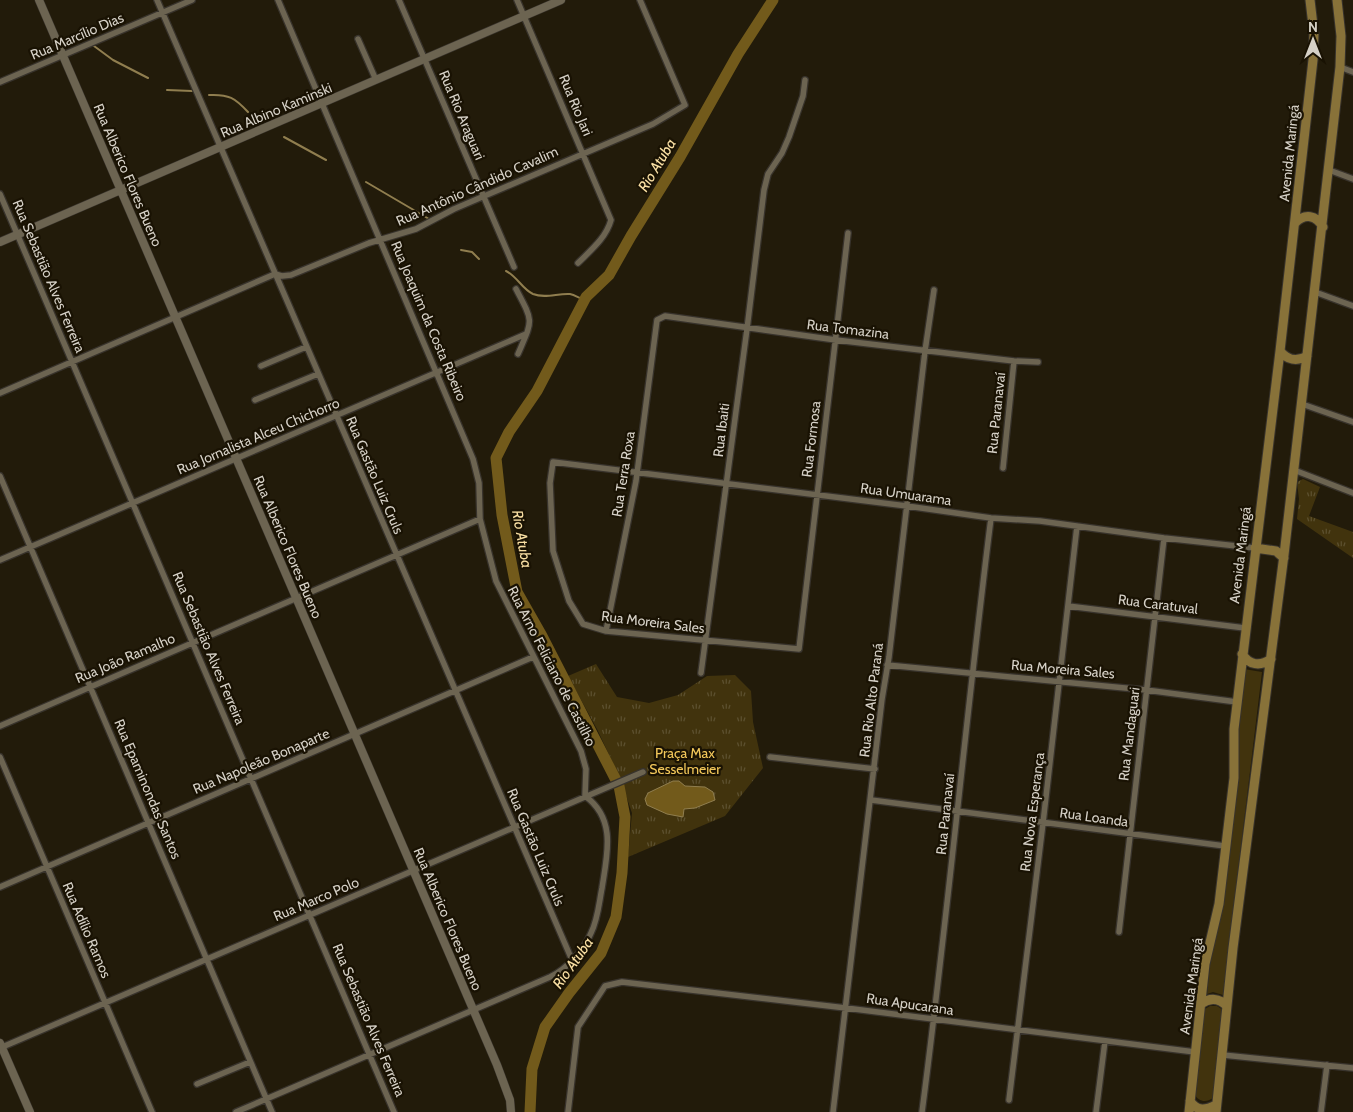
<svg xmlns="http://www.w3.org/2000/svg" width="1353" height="1112" font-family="Cabin,sans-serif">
	<defs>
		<pattern id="park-tufts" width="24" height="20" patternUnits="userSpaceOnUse" patternTransform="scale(1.25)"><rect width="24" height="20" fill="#41330d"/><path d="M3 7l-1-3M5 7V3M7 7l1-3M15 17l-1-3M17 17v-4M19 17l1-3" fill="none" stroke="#5c502f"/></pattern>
	</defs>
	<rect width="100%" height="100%" fill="#221b0a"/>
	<path fill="#41330d" d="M1244,669L1262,672L1223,995L1213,992L1207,994L1210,964L1223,905L1239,777L1238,729Z
		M1210,1006H1217L1223,1010L1213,1098C1206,1103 1199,1102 1194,1094L1205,1009Z"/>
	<path fill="url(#park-tufts)" d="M1303,479L1320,487L1309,516L1353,532V558L1297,519L1299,499L1297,482Z
		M596,664L617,697L649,703L678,695L707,676L735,675L751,691L753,722L763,768L725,816L628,857L632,813L620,778L597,729L568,676Z"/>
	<path fill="#725a1b" stroke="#907e4f" d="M673,781H679L685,786L705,787L713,792L715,800L695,808L684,809L683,817L667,814L647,805L645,799L648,793Z"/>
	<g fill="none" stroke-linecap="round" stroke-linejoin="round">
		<path stroke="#907e4f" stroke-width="2" d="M94,46L113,60L148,78
			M167,90L192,91
			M209,95C229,94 235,98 248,112
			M284,137L326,160
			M366,182L429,219
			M461,250L472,252L479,259
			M506,271C517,276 522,289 533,294C545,299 558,293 570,294C575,295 579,298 585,300"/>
		<path stroke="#725a1b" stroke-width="11" d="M530,1112L532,1069L545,1027L569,993L601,953L616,917L622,873L625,817L619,786L542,636L517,592L502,515L496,458L509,432L537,391L586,297L609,275L631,236L680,157L738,54L773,0"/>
		<defs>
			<path id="street" d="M157,0L572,960
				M399,0L514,267
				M517,0L611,220C606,238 591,250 578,263
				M358,39L376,80
				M1340,67L1353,72
				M0,82L192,0
				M1329,170L1353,179
				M0,194L394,1112
				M848,233C832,372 815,510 799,649L606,631L583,624L569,601L553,551L550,483L553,462L907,506L991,518L1040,521L1164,538L1255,548
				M516,289C534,323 533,319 518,354
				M1315,292L1353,306
				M261,366L306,347
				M0,393L275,274L282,276L291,275L369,243L416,229L454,209L653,124L685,105L640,0
				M255,400L318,374
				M1302,404L1353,422
				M1003,468L1014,361
				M1294,470L1353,493
				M0,476L272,1112
				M0,560L526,334
				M1068,606L1245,628
				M606,631L636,481L657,320L665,316L836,340L1014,361L1038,362
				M887,665L1146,690L1237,702
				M701,673L747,329L764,190L768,174L782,153L789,137L803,96L805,80
				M0,726L480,519
				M0,757L152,1112
				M770,757L875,769
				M871,800L1225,846
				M0,887L533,657
				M1119,932L1164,538
				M0,1048L643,772
				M1223,1055L1353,1068
				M197,1084L250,1062
				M1009,1100L1043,823L1077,526
				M236,1112L550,977C567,969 584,950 591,933C598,919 599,903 602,888C607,855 617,819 585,796L586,769L581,751L496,581L480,519L479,483L473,459L278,0
				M568,1112L578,1027L605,986L622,982L846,1008L1195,1052
				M833,1112L882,699L889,657L925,351L934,290
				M922,1112C948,914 966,716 991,518
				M1096,1112L1105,1041
				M1321,1112L1327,1065"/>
			<path id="secondary" d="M39,0L497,1065L510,1100L511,1112
				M0,242L561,0
				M0,1043L30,1112"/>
			<path id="primary" d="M1295,223C1305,213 1316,215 1323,227
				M1280,351C1287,360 1297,362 1307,356
				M1255,548L1276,551L1284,558
				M1242,654C1249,665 1260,667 1271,659
				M1201,1004C1210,997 1219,998 1227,1006
				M1190,1101C1197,1112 1206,1110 1216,1105
				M1189,1112L1205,964L1219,904L1234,778V729L1280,351L1313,60L1314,34L1310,0
				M1216,1112L1233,948L1284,555L1340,67L1341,36L1337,0"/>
		</defs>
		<use href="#street" stroke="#38332c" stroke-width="8"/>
		<use href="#secondary" stroke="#38332c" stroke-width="9"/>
		<use href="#primary" stroke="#38332c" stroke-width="11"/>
		<use href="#street" stroke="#6c6451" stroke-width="5.5"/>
		<use href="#secondary" stroke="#6c6451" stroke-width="8"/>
		<use href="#primary" stroke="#887239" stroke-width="9"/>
	</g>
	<g text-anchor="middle" stroke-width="4.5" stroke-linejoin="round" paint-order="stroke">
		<g font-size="14" fill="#d6d1c7" stroke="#191203">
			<text transform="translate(77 36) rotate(-23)" y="5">Rua Marcílio Dias</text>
			<text transform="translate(576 105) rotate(67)" y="5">Rua Rio Jari</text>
			<text transform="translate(276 110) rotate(-23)" y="5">Rua Albino Kaminski</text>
			<text transform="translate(462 115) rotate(67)" y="5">Rua Rio Araguari</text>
			<text transform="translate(1289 153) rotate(-84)" y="5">Avenida Maringá</text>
			<text transform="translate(128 175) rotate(67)" y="5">Rua Alberico Flores Bueno</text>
			<text transform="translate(477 186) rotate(-24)" y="5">Rua Antônio Cândido Cavalim</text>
			<text transform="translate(49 276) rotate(67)" y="5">Rua Sebastião Alves Ferreira</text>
			<text transform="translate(429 321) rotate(67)" y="5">Rua Joaquim da Costa Ribeiro</text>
			<text transform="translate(848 329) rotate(7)" y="5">Rua Tomazina</text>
			<text transform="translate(996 413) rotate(-84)" y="5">Rua Paranavaí</text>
			<text transform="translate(721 430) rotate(-83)" y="5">Rua Ibaiti</text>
			<text transform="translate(258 436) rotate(-23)" y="5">Rua Jornalista Alceu Chichorro</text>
			<text transform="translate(811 439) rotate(-83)" y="5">Rua Formosa</text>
			<text transform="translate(623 474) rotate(-81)" y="5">Rua Terra Roxa</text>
			<text transform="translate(375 475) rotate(67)" y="5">Rua Gastão Luiz Cruls</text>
			<text transform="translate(906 494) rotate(8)" y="5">Rua Umuarama</text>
			<text transform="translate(288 547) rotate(67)" y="5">Rua Alberico Flores Bueno</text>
			<text transform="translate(1240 555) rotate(-83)" y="5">Avenida Maringá</text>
			<text transform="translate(1158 604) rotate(7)" y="5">Rua Caratuval</text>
			<text transform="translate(653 622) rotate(7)" y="5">Rua Moreira Sales</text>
			<text transform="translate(209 648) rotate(67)" y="5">Rua Sebastião Alves Ferreira</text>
			<text transform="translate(125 658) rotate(-23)" y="5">Rua João Ramalho</text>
			<text transform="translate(552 666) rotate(63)" y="5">Rua Arno Feliciano de Castilho</text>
			<text transform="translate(1063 669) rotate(5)" y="5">Rua Moreira Sales</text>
			<text transform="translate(871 700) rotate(-83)" y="5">Rua Rio Alto Paraná</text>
			<text transform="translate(1129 734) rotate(-83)" y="5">Rua Mandaguari</text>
			<text transform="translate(261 761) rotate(-23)" y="5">Rua Napoleão Bonaparte</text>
			<text transform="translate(148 789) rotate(67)" y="5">Rua Epaminondas Santos</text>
			<text transform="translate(1032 812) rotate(-83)" y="5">Rua Nova Esperança</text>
			<text transform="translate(945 814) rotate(-84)" y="5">Rua Paranavaí</text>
			<text transform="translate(1094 817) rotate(8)" y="5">Rua Loanda</text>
			<text transform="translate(536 847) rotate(67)" y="5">Rua Gastão Luiz Cruls</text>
			<text transform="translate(316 899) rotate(-23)" y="5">Rua Marco Polo</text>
			<text transform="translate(448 919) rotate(67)" y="5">Rua Alberico Flores Bueno</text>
			<text transform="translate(87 930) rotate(67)" y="5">Rua Adílio Ramos</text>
			<text transform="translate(1191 986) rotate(-82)" y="5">Avenida Maringá</text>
			<text transform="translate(910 1004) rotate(8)" y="5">Rua Apucarana</text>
			<text transform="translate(369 1020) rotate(67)" y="5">Rua Sebastião Alves Ferreira</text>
		</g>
		<g font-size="14" fill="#f3c85a" stroke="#191203">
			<text x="685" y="758">Praça Max<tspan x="685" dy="16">Sesselmeier</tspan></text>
		</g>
		<g font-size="15" font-style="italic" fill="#fae0a4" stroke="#191203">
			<text transform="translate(657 165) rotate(-59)" y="5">Rio Atuba</text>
			<text transform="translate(522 539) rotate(80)" y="5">Rio Atuba</text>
			<text transform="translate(573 963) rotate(-55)" y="5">Rio Atuba</text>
		</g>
	</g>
	<g transform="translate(1313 40)" stroke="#191203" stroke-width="4" paint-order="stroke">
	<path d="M0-4L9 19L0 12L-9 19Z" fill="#d6d1c7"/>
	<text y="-8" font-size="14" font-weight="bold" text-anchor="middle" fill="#d6d1c7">N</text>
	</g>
</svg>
